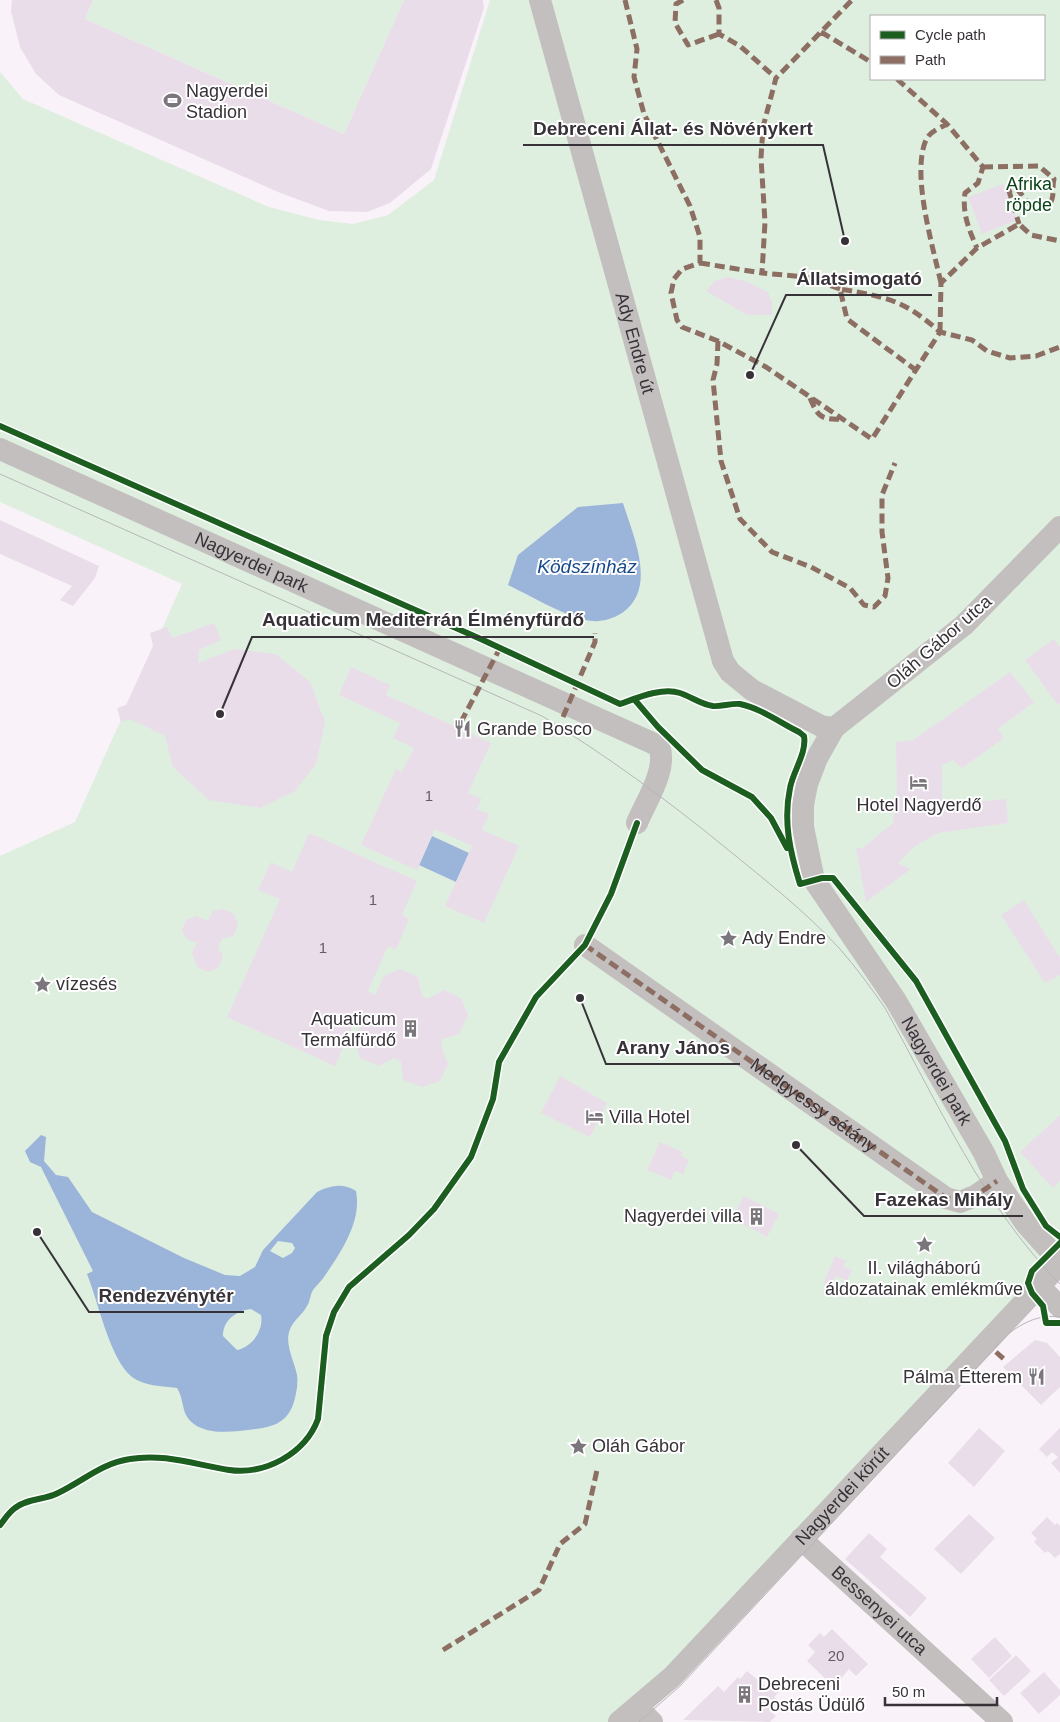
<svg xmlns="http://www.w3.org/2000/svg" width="1060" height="1722" font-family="Helvetica,sans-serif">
	<rect width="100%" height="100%" fill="#f9f3f9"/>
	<path fill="#deefdf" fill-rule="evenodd" d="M93,0H404L344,134L85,19Z
		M490,0H1060V1264L619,1722H0V856L75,822L182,584L0,502V72L23,99L269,207L319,220L353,224L388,215L434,180ZM871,16H1044V79H871Z"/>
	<path fill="#9bb4da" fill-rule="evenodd" d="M623,503C633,536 658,588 622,613C611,620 598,623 585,620C559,613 533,597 508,585L518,555L578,507Z
		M432,836L469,853L456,882L419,865Z
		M41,1135L46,1137L44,1161L56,1175L68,1177L92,1212L184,1258L225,1275L240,1276L255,1267L263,1250L317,1192C331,1185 343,1183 356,1191C362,1222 341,1252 324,1277C321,1282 315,1286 312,1292C310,1296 310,1302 307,1306C303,1314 295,1319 291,1327C283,1342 294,1360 297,1375C298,1382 297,1390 295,1398C288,1428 266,1428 239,1431C220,1433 194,1433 185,1413C182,1404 182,1396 177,1388C162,1386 144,1386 132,1377C110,1360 98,1301 87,1274L93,1271L41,1167L30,1162L25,1151ZM278,1241L292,1243L295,1248L292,1253L283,1258L270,1251ZM251,1309L261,1315C264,1330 252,1347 237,1350L223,1336C223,1320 236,1311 251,1309Z"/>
	<path fill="#eaddea" d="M12,0H93L85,19L344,134L404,0H483L484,8L431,169L390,203L367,212L329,211L278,192L59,95L36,74L20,47L11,11Z
		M1003,184L1017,220L982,234L968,197Z
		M728,277L745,281L768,292L772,303V315H747L706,291L715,281Z
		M0,520L99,566L95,578L73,606L60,600L72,586L0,554Z
		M214,623L221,640L199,650L198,663L234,649L276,654L310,682L325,722L316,764L295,791L260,808L209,800L173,767L165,736L130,719L121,722L117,708L126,705L153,646L150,633L167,627L172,638Z
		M1054,639L1060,647V703L1058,705L1025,660Z
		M351,667L390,685L386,695L491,743L468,793L482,799L477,809L489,814L482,830L519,846L484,923L445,906L472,846L435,829L417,870L361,845L396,769L402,772L414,748L393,738L400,723L339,695Z
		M1010,672L1034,702L998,729L1004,738L962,768L953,760L942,765V805L1006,799L1008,823L938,833L915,846L898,863L911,869L866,902L856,848H863L893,823L897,797L896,742L913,740Z
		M309,833L417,881L402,915L409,919L396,950L388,946L368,991L375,995L384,976L400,969L418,977L422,996L427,999L444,990L461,998L468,1015L459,1034L443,1039L441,1046L448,1064L440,1081L422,1087L403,1080L401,1062L394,1058L379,1066L360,1058L354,1039L361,1025L354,1022L335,1066L227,1017L280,899L258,890L271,862L292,872Z
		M1024,900L1060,958V975L1045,983L1001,915Z
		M223,909L234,914L238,925L233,936L222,939L218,947L223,957L218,968L208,972L197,967L192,953L197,943L187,939L182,931L186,920L197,916L208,921L213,911Z
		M560,1076L607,1103L590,1137L541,1113Z
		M1060,1115V1181L1053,1188L1020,1152Z
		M660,1142L683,1152L681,1156L689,1160L683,1174L675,1171L671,1180L647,1170Z
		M744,1196L779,1214L767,1237L732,1218Z
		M835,1256L846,1261L843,1266L852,1270L847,1281L836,1276L831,1287L823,1284Z
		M1035,1340L1047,1343L1060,1357V1387L1041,1405L1003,1367Z
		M979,1428L1005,1451L974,1487L948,1463Z
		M1060,1428V1473L1051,1463L1058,1457L1052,1452L1047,1457L1039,1449Z
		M969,1514L995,1538L961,1574L934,1549Z
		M1047,1517L1055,1525L1057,1523L1060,1526V1554L1055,1558L1048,1551L1045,1553L1034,1542L1037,1539L1031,1533Z
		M869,1533L887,1549L880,1557L927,1598L910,1617L845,1559Z
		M832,1629L868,1664L856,1676L849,1669L834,1687L807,1661L815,1652L808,1645L820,1633L824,1637Z
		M995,1637L1012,1656L989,1678L971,1659Z
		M1016,1655L1031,1671L1004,1696L989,1680Z
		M747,1671L769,1689L773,1686L779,1692L774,1697L779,1701L770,1711L776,1716L770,1722L683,1720L718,1686L724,1692L738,1677L740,1679Z
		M1044,1672L1060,1690V1695L1039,1714L1020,1693Z"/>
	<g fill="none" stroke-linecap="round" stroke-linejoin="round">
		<g stroke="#c3bfbf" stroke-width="22">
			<path id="s1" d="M540,0L723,661L730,672L752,690L821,726L834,728"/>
			<path id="s2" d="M0,449L659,746C668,769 646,801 637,823"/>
			<path id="s3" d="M1060,527L964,625L834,728L817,758L807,784L803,805V827L814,880L896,1001L984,1153L997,1181L1026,1224L1060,1262"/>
			<path id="s4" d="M585,945L946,1198L960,1202L975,1196L997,1181"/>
			<path d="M1039,1286L1060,1307"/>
			<path id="s5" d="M801,1539L1002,1722"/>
			<path d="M638,1708L652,1722"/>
			<path id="s6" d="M619,1722L672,1677L1060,1264"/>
		</g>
		<path stroke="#b8b5b8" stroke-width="1" d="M0,474L542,716C607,756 666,799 726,848C765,880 805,911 839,948C856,967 871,988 885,1008C938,1103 983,1206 1060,1284
			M639,1722L680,1686L1008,1334C1024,1322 1040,1314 1060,1317"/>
		<path stroke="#8d6e63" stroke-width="5" stroke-dasharray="10 5" stroke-linecap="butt" d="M625,0L637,49L634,77L644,114L690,206L700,237V263L682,269L674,279L671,293L677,320L682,327L718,341L766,367L872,439L940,332L972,340L987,351L1010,358L1036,356L1060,347
			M683,0L676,4L675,23L688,45L719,34
			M716,0L719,8V34L740,46L776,78
			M821,32L871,62
			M897,79L947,124L983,167L978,183L965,193C962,213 969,230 977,248
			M983,167L1039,166L1054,179C1052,186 1054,193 1052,199C1051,203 1048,207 1044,208C1031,212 1024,196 1016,188L1009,191L1019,224
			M700,263L762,273
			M941,283C933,247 911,174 926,140C929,132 940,128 947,124
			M840,289L806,277L762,273L765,222L761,158L763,127L776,78L852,0
			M940,332L941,283L977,248L1019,224L1031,235L1060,241
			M718,341L717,364L713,380L721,461L740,519L772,552L811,567L850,588L864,605L874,607L885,596L888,578L882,532V495L895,463
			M917,371L847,319L840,289C887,297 904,300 940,332
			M810,398C818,417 821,420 843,419
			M563,717L595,642V633
			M461,722L500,648
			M585,945L946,1198L960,1202L975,1196L997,1181
			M996,1352L1006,1361
			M443,1650L539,1590L560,1544L585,1524L597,1470"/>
		<defs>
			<path id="cycleway" d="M0,426L483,640L620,704C637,698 662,687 680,693C692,697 700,704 713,706C721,707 731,703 740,704C760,708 781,723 799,732L804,736C807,753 793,771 790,788C783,821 790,852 800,884L822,878H833L916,981L1005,1141L1023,1189L1046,1226L1060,1237
				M634,699L658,727L702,770L752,797L771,818L787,848
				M1060,1243L1032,1271L1028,1283L1032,1293L1043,1306L1046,1323H1060
				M0,1525C5,1519 9,1512 15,1508C28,1498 45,1500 58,1493C83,1481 102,1463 130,1459C164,1453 196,1465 229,1470C265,1475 305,1454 318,1419L326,1336L334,1312L349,1287L409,1235L434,1209L471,1157L493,1099L499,1062L536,997L585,945L611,894L637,823"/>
		</defs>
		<use href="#cycleway" stroke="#fff" stroke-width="9"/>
		<use href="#cycleway" stroke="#1b5e20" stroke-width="6"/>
	</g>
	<defs>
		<symbol id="stadium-bare" viewBox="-9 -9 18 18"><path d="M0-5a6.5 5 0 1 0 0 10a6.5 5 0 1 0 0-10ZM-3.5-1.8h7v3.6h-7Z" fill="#7b767b" stroke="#fff" stroke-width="2.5" paint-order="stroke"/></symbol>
		<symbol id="restaurant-bare" viewBox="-9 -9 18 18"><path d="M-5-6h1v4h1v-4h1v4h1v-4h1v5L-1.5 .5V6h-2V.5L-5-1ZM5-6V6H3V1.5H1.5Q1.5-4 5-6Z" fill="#7b767b" stroke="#fff" stroke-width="2.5" paint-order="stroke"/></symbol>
		<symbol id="hotel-bare" viewBox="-9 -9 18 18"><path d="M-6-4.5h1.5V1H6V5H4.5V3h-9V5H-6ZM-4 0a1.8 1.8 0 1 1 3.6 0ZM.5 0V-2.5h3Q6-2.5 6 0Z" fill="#7b767b" stroke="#fff" stroke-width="2.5" paint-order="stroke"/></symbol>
		<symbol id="sight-bare" viewBox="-9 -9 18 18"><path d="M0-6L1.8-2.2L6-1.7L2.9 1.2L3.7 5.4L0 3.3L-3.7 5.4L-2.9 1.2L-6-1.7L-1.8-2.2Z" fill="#7b767b" stroke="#fff" stroke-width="2.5" paint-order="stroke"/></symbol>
		<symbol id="building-bare" viewBox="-9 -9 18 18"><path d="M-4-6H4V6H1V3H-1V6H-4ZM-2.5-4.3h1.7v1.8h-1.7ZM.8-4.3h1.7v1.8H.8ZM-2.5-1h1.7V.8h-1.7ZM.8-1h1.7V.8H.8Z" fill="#7b767b" stroke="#fff" stroke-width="2.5" paint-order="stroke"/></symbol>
	</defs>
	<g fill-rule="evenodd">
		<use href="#stadium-bare" x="160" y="88" width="25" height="25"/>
		<use href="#restaurant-bare" x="450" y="716" width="25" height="25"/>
		<use href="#hotel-bare" x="906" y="770" width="25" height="25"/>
		<use href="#sight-bare" x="716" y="926" width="25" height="25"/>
		<use href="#sight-bare" x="30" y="972" width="25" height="25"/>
		<use href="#building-bare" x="398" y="1016" width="25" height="25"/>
		<use href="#hotel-bare" x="582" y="1104" width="25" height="25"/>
		<use href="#building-bare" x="744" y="1204" width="25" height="25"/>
		<use href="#sight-bare" x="912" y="1232" width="25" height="25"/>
		<use href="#restaurant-bare" x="1024" y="1364" width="25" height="25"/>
		<use href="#sight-bare" x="566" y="1434" width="25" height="25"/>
		<use href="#building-bare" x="732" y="1682" width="25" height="25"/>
	</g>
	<g text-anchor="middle" stroke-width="4" stroke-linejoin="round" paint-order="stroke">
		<g font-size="15" fill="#645d64">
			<text x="429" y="801">1</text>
			<text x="373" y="905">1</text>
			<text x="323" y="953">1</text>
			<text x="836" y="1661">20</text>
		</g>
		<g font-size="18" fill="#373237" stroke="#fff" text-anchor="start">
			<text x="186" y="97">Nagyerdei<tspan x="186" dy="21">Stadion</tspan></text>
			<text x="477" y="735">Grande Bosco</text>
			<text x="919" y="811" text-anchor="middle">Hotel Nagyerdő</text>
			<text x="742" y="944">Ady Endre</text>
			<text x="56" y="990">vízesés</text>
			<text x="396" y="1025" text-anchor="end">Aquaticum<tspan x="396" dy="21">Termálfürdő</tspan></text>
			<text x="609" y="1123">Villa Hotel</text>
			<text x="742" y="1222" text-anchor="end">Nagyerdei villa</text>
			<text x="924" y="1274" text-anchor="middle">II. világháború<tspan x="924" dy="21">áldozatainak emlékműve</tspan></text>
			<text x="1022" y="1383" text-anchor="end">Pálma Étterem</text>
			<text x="592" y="1452">Oláh Gábor</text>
			<text x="758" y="1690">Debreceni<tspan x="758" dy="21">Postás Üdülő</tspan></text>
		</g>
		<g font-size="18" fill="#074315" stroke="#fff">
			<text x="1029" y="190">Afrika<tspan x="1029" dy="21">röpde</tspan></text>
		</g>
		<g font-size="18" fill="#373237" stroke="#fff">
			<text dy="6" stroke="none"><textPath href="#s1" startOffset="356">Ady Endre út</textPath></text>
			<text dy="6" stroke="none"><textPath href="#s2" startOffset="276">Nagyerdei park</textPath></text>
			<text transform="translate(939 642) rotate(-41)" y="6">Oláh Gábor utca</text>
			<text dy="6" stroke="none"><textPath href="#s3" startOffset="690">Nagyerdei park</textPath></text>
			<text dy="6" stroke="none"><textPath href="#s4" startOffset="279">Medgyessy sétány</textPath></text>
			<text dy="6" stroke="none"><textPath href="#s6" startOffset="318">Nagyerdei körút</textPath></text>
			<text dy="6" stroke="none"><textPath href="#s5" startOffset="106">Bessenyei utca</textPath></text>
		</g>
		<g font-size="19" font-style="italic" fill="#184a8a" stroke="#fff">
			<text x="587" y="573">Ködszínház</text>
		</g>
	</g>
	<path fill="none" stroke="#373237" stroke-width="2" d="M845 241L823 145H523M750 375L786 295H932M220 714L252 637H594M580 998L606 1064H740M796 1145L864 1216H1023M37 1232L89 1312H244"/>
	<g fill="#373237" stroke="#fff" stroke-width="2">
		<circle cx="845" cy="241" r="5"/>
		<circle cx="750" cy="375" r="5"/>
		<circle cx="220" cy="714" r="5"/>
		<circle cx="580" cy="998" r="5"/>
		<circle cx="796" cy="1145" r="5"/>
		<circle cx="37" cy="1232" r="5"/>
	</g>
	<g font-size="19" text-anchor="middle" font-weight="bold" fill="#373237" stroke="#fff" stroke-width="4" stroke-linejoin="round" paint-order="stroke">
		<text x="673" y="135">Debreceni Állat- és Növénykert</text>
		<text x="859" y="285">Állatsimogató</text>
		<text x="423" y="626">Aquaticum Mediterrán Élményfürdő</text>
		<text x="673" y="1054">Arany János</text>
		<text x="944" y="1206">Fazekas Mihály</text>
		<text x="166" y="1302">Rendezvénytér</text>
	</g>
	<rect x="870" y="15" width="175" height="65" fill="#ffffff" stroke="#afadaf"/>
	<rect x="880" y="31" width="25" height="8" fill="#1b5e20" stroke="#afadaf"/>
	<text x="915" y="40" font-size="15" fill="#373237">Cycle path</text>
	<rect x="880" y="56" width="25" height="8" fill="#8d6e63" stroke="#afadaf"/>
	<text x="915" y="65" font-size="15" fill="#373237">Path</text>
	<path d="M885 1697v8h112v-8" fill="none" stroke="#373237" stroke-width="2.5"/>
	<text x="892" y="1697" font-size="15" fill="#373237" stroke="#ffffff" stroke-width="4" paint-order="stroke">50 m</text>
</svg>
